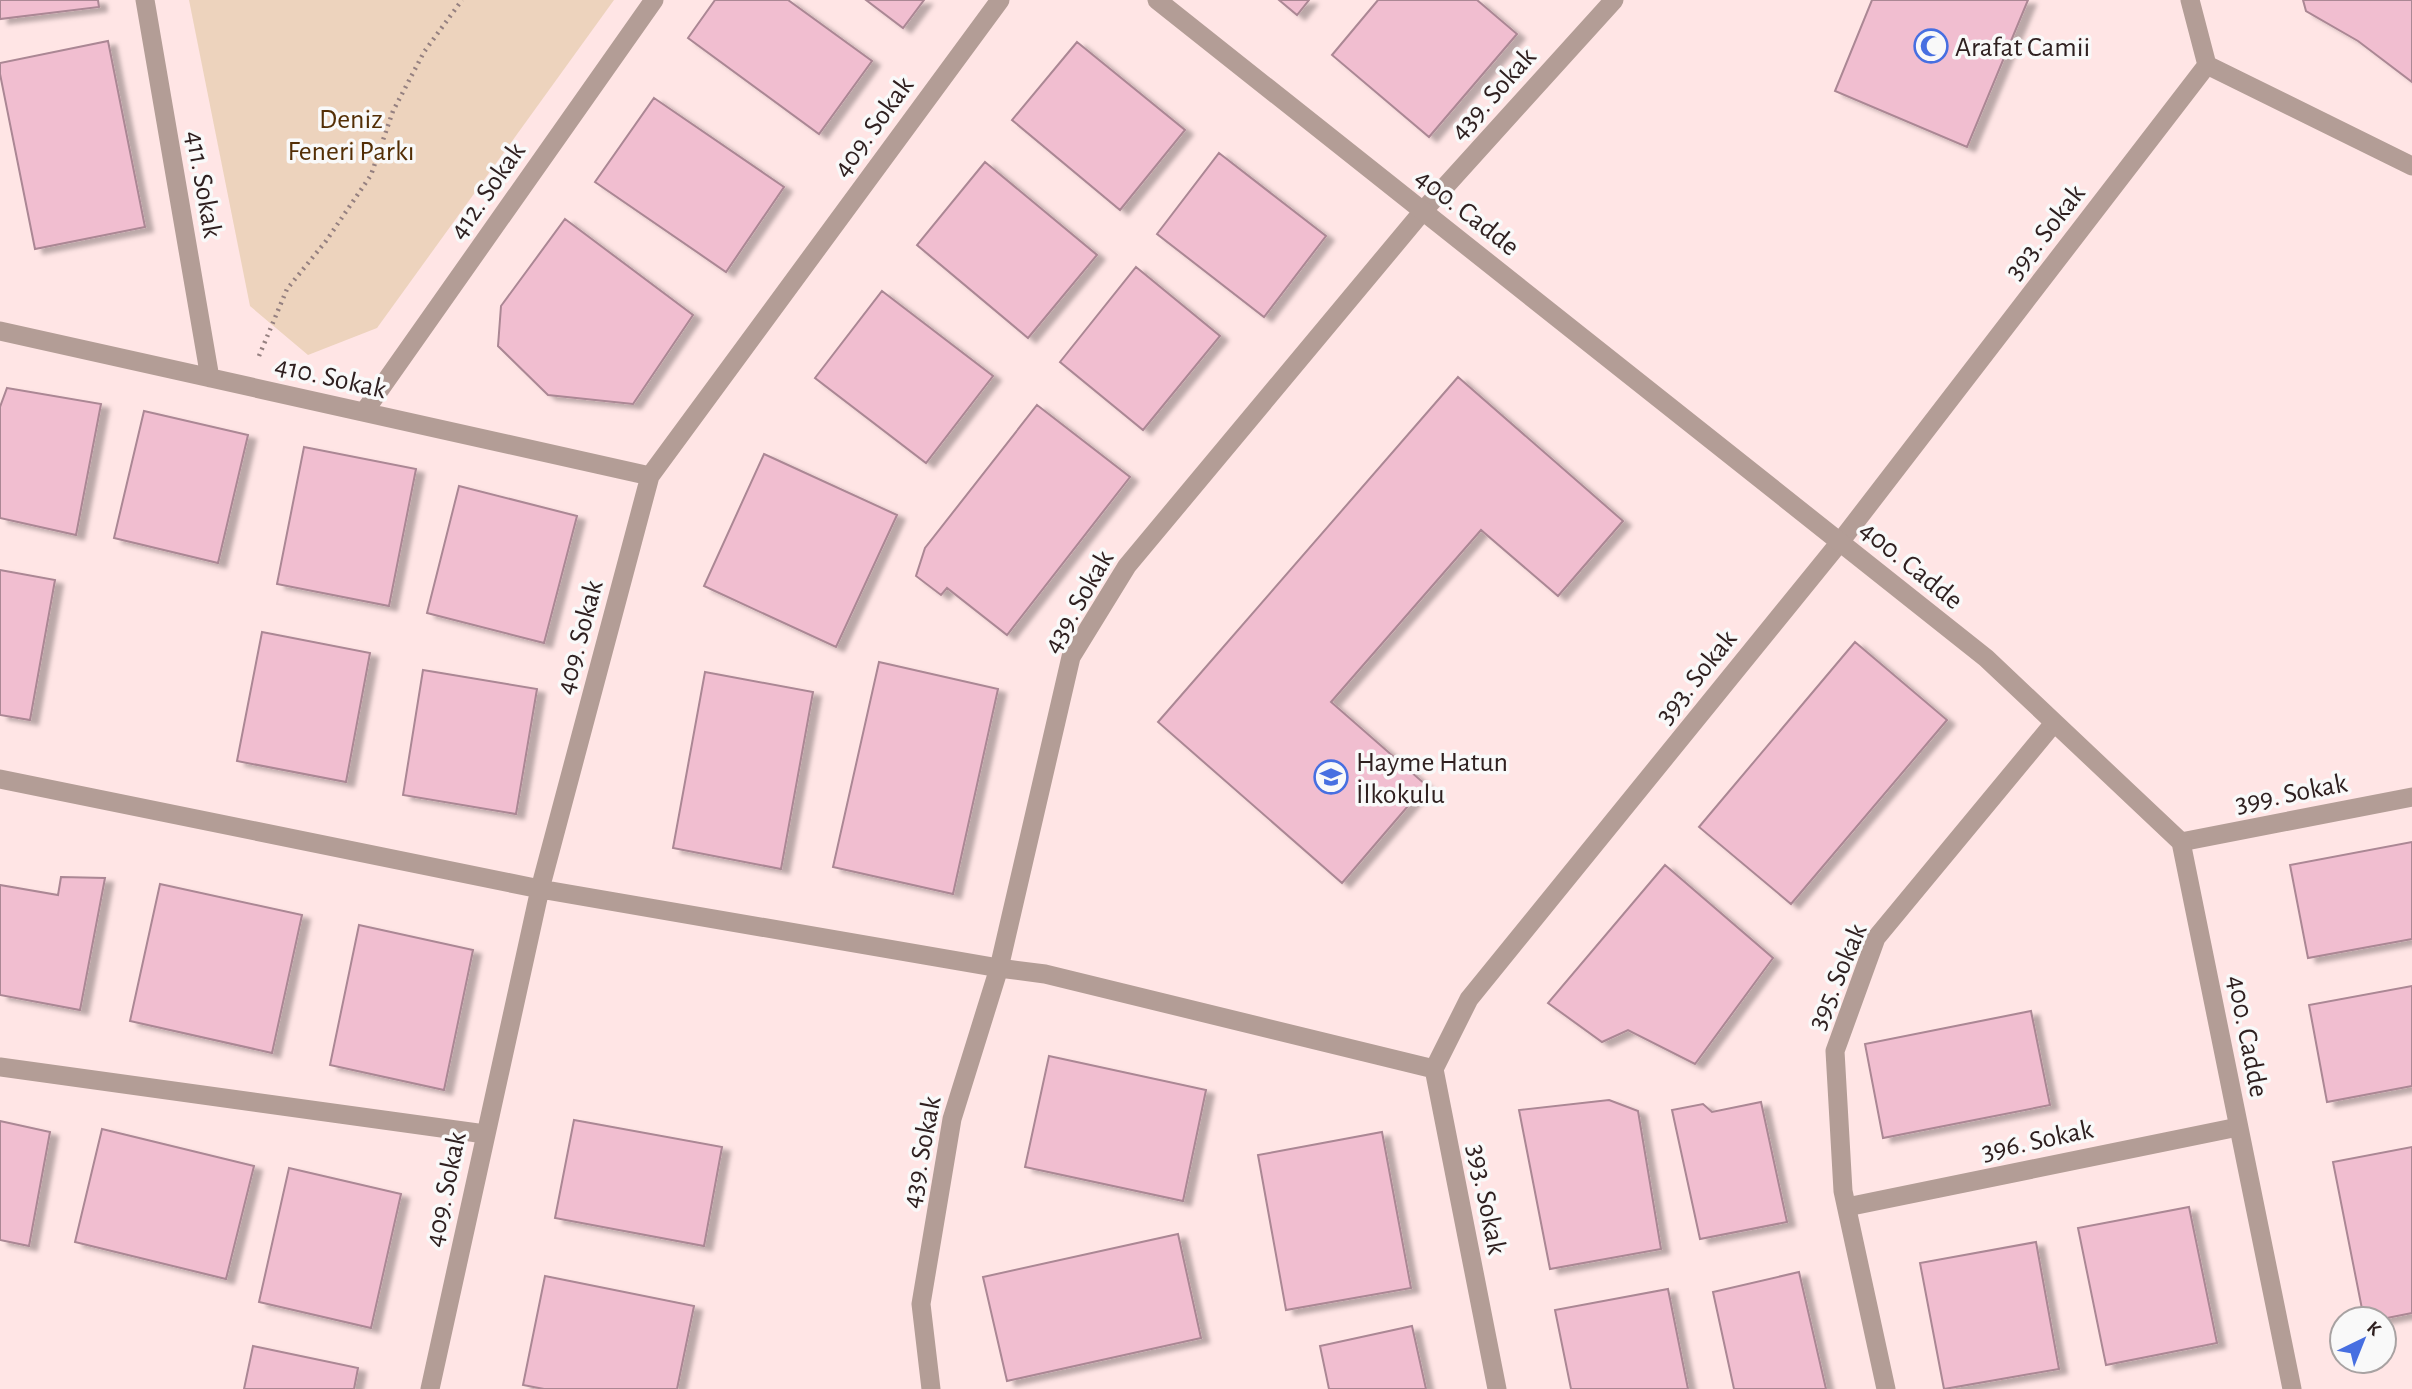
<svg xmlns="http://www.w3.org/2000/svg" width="2412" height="1389" font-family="'Alegreya Sans',sans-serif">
	<defs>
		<filter id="shadow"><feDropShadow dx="8" dy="4.5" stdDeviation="2" flood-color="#0004"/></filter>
	</defs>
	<rect width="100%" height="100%" fill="#ffe5e5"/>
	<path fill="#edd3bd" d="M189,0H614L377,328L308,355L250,306Z"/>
	<path fill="#f1bed0" stroke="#ab8794" stroke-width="2" filter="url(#shadow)" d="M0,0H98L99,7L0,19Z
		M715,0H788L872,61L819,134L688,38Z
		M866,0H924L903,28Z
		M1279,0H1309L1297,15Z
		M1378,0H1477L1517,34L1429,137L1332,55Z
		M1872,0H2028L1967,147L1835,91Z
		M2303,0H2412V82L2358,41L2306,11Z
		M108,41L145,227L35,249L0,74V63Z
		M1077,42L1185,130L1120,210L1012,120Z
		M654,98L784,187L726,272L595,182Z
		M1219,153L1326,236L1264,317L1157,234Z
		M985,162L1097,255L1028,338L917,245Z
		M565,219L693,315L633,404L548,395L498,346L501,306Z
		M1136,267L1220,336L1143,430L1060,362Z
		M882,291L993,376L926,463L815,378Z
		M1458,377L1623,521L1558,596L1481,530L1331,702L1426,785L1342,883L1158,722Z
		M7,388L101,404L76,535L0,518V407Z
		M1037,405L1130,477L1007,635L947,588L941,595L916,576L925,548Z
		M144,411L248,435L218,563L114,538Z
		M304,447L416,469L389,606L277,584Z
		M764,454L897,515L836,647L704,586Z
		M459,486L577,516L544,643L427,613Z
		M0,570L55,580L30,720L0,715Z
		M262,632L370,653L346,782L237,761Z
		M1855,642L1947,720L1791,904L1699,827Z
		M879,662L998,689L953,894L833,867Z
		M423,670L537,689L516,814L403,795Z
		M705,672L813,692L781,869L673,848Z
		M2412,842V939L2308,958L2290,865Z
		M1665,865L1773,958L1695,1064L1628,1030L1602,1042L1548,1003Z
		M61,877L105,878L80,1010L0,995V885L58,895Z
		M160,884L302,915L272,1053L130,1021Z
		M359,925L473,950L444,1090L330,1065Z
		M2412,986V1086L2327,1102L2309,1005Z
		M2031,1011L2050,1105L1883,1138L1865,1044Z
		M1049,1056L1206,1090L1183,1201L1025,1167Z
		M1609,1100L1638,1111L1661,1249L1550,1269L1519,1110Z
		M1761,1102L1787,1222L1700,1239L1672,1110L1703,1104L1712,1112Z
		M574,1120L722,1147L704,1246L555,1218Z
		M0,1121L50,1132L29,1246L0,1240Z
		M102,1129L254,1166L226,1279L75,1242Z
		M1382,1132L1411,1288L1286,1310L1258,1155Z
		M2412,1147V1313L2382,1319H2364L2333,1162Z
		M289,1168L401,1194L371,1328L259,1302Z
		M2189,1207L2217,1343L2106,1365L2078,1228Z
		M1178,1234L1201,1338L1007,1381L983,1277Z
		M2036,1242L2059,1369L1944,1389L1920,1263Z
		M1799,1272L1826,1389H1734L1713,1292Z
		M545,1276L694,1306L677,1389H544L523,1385Z
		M1668,1289L1688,1389H1571L1555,1310Z
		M1412,1326L1426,1389H1329L1320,1346Z
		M253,1346L358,1368L354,1389H244Z"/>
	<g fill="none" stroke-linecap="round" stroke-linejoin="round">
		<path stroke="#958080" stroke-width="4.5" stroke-dasharray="2 5" stroke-linecap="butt" d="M259,356L287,289L326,241L371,175L393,111L424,52L462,0"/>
		<path stroke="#b39d96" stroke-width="19" d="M145,0L210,378
			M2190,0L2207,65L2412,166
			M0,331L650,476
			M364,412L654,0
			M0,779L540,889L999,968L1045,974L1434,1069
			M2181,842L2412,797
			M0,1067L485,1134
			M1847,1207L2238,1127
			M430,1389L540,889L650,476L1000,0
			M931,1389L921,1304L952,1119L999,968L1071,657L1127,566L1423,211L1614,0
			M1497,1389L1434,1069L1469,999L1840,542L2207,65
			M1886,1389L1843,1191L1835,1051L1876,938L2054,723"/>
		<path stroke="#b39d96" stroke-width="19" d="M1157,0L1986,658L2181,842L2292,1389"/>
	</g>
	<defs>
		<symbol id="mosque-ring" viewBox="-11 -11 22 22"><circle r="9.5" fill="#f9f9f9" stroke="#476fe1" stroke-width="1.5"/><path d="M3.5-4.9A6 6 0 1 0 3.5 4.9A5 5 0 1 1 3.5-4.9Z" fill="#476fe1"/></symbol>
		<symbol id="school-ring" viewBox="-11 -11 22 22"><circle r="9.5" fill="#f9f9f9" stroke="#476fe1" stroke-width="1.5"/><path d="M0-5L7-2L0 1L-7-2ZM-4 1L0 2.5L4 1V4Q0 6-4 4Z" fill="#476fe1"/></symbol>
	</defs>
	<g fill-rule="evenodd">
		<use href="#mosque-ring" x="1912" y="27" width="38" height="38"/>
		<use href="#school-ring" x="1312" y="758" width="38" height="38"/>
	</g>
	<g text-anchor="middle" stroke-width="7" stroke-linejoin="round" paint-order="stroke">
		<g font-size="28" fill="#2f2020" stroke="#f9f9f9" text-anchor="start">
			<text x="1955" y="56">Arafat Camii</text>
			<text x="1356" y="771">Hayme Hatun<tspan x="1356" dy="32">İlkokulu</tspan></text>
		</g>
		<g font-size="28" fill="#2f2020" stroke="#f9f9f9">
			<text transform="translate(1492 93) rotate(-48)" y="10">439. Sokak</text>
			<text transform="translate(872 126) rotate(-54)" y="10">409. Sokak</text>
			<text transform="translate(205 184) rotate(80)" y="10">411. Sokak</text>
			<text transform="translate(486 190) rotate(-55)" y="10">412. Sokak</text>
			<text transform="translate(1468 211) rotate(38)" y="10">400. Cadde</text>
			<text transform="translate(2044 231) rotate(-52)" y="10">393. Sokak</text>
			<text transform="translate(331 376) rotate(13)" y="10">410. Sokak</text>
			<text transform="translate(1912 564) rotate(39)" y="10">400. Cadde</text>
			<text transform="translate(1077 601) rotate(-60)" y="10">439. Sokak</text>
			<text transform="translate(578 637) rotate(-75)" y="10">409. Sokak</text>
			<text transform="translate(1695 676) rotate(-51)" y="10">393. Sokak</text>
			<text transform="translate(2291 792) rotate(-11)" y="10">399. Sokak</text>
			<text transform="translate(1836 976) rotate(-67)" y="10">395. Sokak</text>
			<text transform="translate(2249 1036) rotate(79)" y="10">400. Cadde</text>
			<text transform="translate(2037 1139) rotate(-12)" y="10">396. Sokak</text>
			<text transform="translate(920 1152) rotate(-79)" y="10">439. Sokak</text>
			<text transform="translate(444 1189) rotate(-78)" y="10">409. Sokak</text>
			<text transform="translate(1488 1199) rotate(79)" y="10">393. Sokak</text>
		</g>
		<g font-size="28" fill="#532e05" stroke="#f9f9f9">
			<text x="351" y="128">Deniz<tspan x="351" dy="32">Feneri Parkı</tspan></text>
		</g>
	</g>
	<g transform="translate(2363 1340) rotate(43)"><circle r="33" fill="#f9f9f9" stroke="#a8a2a2" stroke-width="2"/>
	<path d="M0-5L12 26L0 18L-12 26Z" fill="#476fe1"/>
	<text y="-10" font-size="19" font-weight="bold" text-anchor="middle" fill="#2f2020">K</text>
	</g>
</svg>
